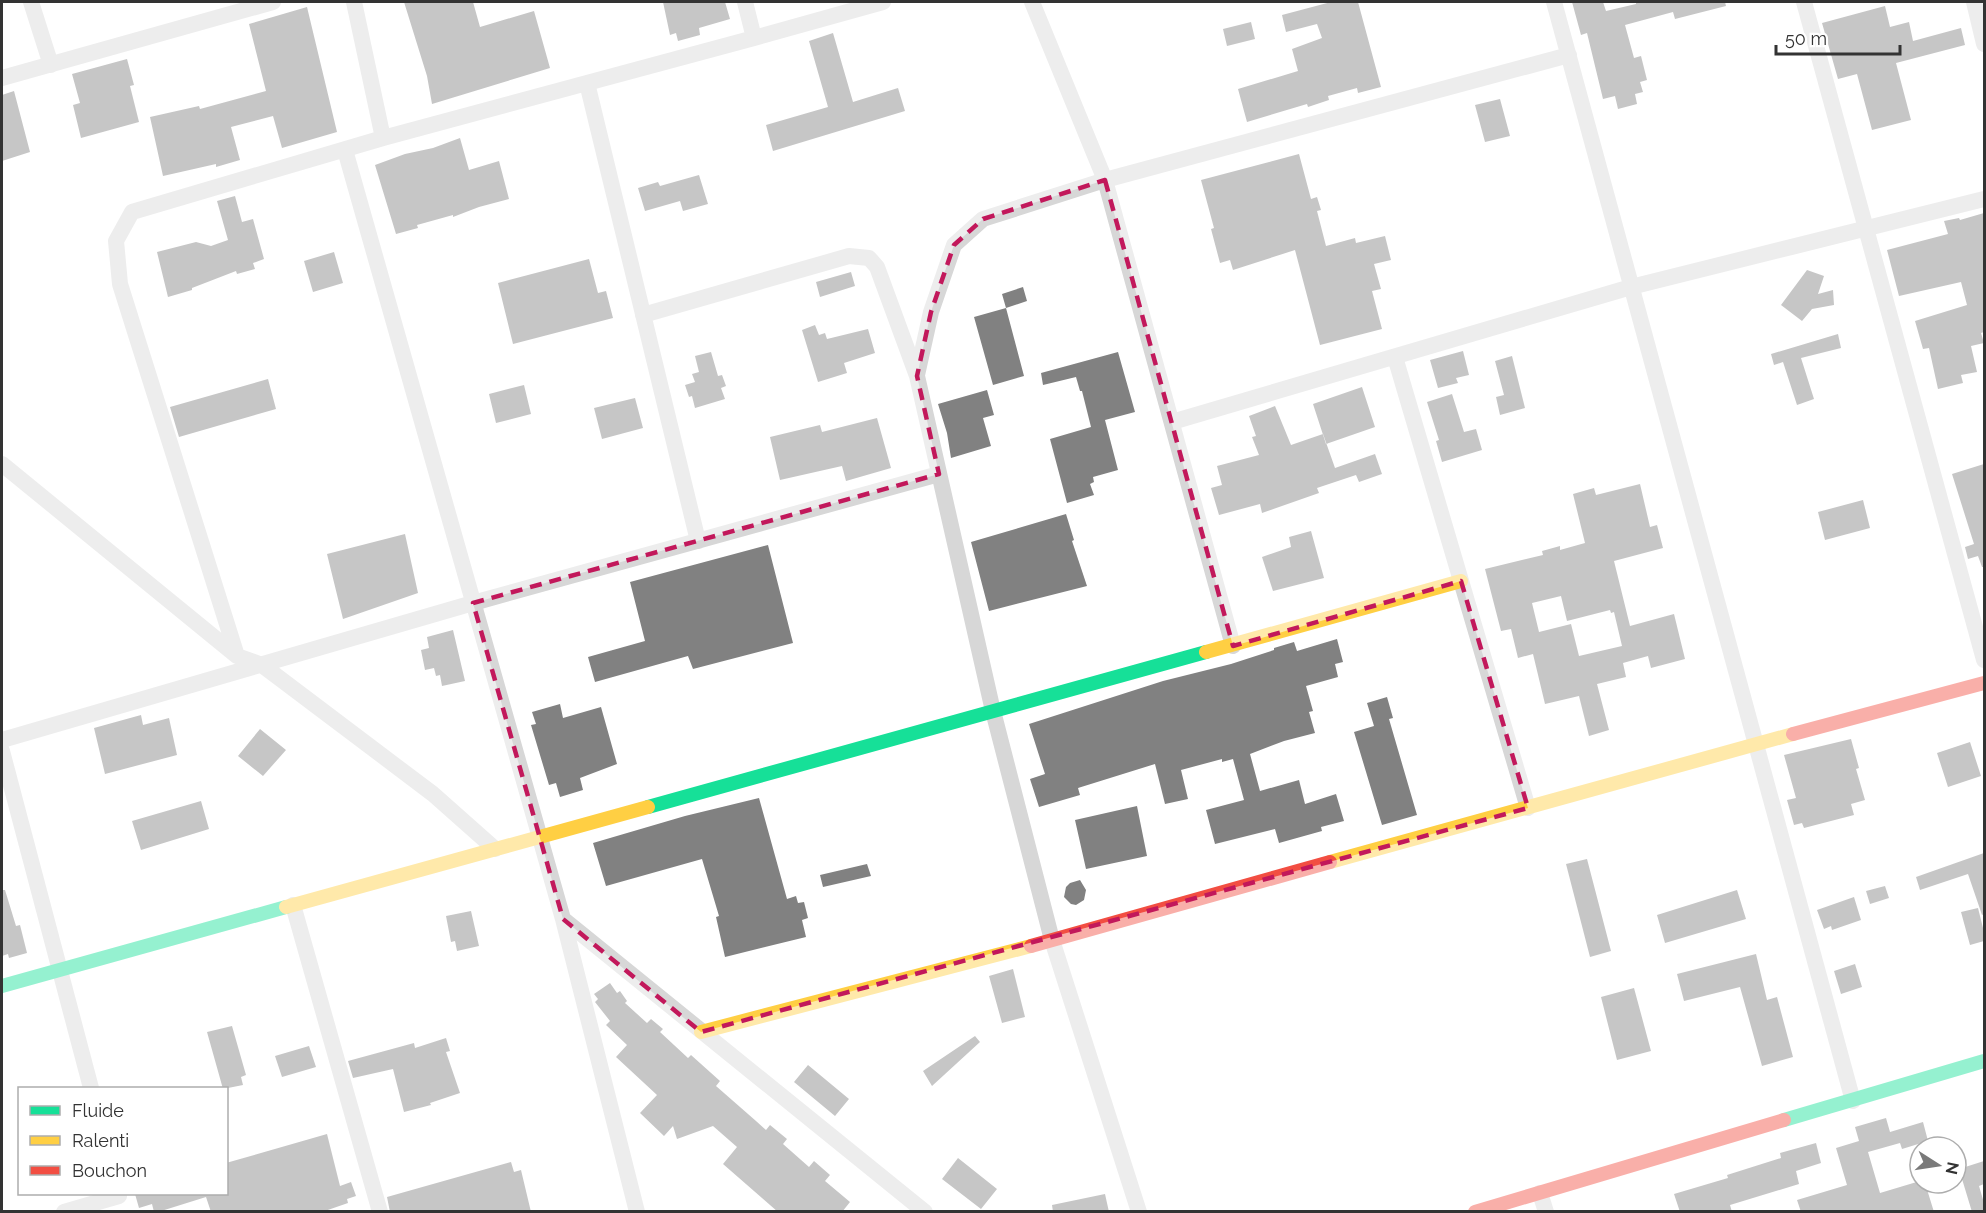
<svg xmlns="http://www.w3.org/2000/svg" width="1986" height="1213" font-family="Raleway,sans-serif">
	<rect width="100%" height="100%" fill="#fff"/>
	<path fill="#818181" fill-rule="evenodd" d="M404,2H473L480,27L534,11L550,68L432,104L427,76Z
		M663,2H725L730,19L699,28L700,35L678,41L676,33L670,35Z
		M1331,2H1358L1381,87L1358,93L1357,88L1328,96L1329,100L1308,107L1307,104L1247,122L1238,89L1298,71L1292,49L1322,38L1317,24L1286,32L1282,15Z
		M1572,2H1603L1606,11L1636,4V2H1725L1726,6L1675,19L1673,12L1625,25L1634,58L1641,56L1647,80L1640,82L1643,92L1635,94L1637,104L1618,109L1615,96L1603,99L1587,33L1581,35Z
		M1885,6L1890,27L1909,22L1913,41L1961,28L1965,45L1896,63L1911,120L1872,130L1857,74L1838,79L1822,23Z
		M307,7L337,132L282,148L273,116L231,127L240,160L216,167V164L163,176L150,117L199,106L200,109L266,91L249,24Z
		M1251,22L1255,39L1227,46L1223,29Z
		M833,33L853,102L898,88L905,111L773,151L766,125L828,107L809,41Z
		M127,59L134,85L130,86L139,122L81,138L73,105L80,103L72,74Z
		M14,91L30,152L2,161V95Z
		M1500,99L1510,136L1485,142L1475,105Z
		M460,138L469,170L499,161L509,199L479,207L453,217V215L417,225L418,228L396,234L375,165L405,154L433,148Z
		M1299,154L1311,199L1317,197L1321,210L1317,211L1326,246L1355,238L1356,243L1385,236L1391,260L1374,264L1381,289L1372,291L1382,329L1320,345L1295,250L1233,270L1230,260L1220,263L1211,229L1214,228L1201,180Z
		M699,175L708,204L683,211L680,201L645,211L638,188L658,182L660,186Z
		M235,196L242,222L253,219L264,259L253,263L255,269L237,274L236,271L192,288V290L168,297L157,252L196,242L211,246L228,240L217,201Z
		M1984,213V332L1981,333L1984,343L1971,346L1977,372L1961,375L1963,383L1938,389L1929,348L1923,349L1915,321L1967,305L1961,282L1899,296L1887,250L1948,234L1944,221L1959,218L1960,220Z
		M334,252L343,283L313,292L304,261Z
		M589,259L598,293L606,291L613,318L513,344L498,283Z
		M1807,270L1824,276L1818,294L1833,290L1834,305L1812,309L1802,321L1781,305Z
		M851,272L855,286L820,297L816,282Z
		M1023,287L1027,301L1006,308L1002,294Z
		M1006,308L1024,376L993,385L974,317Z
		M815,325L819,335L825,333L827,339L868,329L875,353L844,363L847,373L818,382L802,330Z
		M1838,334L1841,348L1801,358L1814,399L1797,405L1783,362L1774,365L1771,354Z
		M1463,351L1469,375L1456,378L1458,383L1438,388L1430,360Z
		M711,352L718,376L722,375L726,386L721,388L725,399L695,408L692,396L689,397L685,385L695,382L692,374L699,372L695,356Z
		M1118,352L1135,412L1105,420L1118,470L1093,477L1094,482L1090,484L1094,495L1067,503L1050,439L1091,427L1082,391H1080L1076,377L1043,385L1041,373Z
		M1512,356L1525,408L1500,415L1496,397L1504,395L1495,361Z
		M268,379L276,409L179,437L170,407Z
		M524,385L531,414L496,423L489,394Z
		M1362,387L1375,427L1326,444L1313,404Z
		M987,390L994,415L983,418L991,446L951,458L947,433L938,404Z
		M1452,394L1464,432L1476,429L1482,450L1442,462L1436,441L1439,440L1427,402Z
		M635,398L643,428L602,439L594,408Z
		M1275,406L1291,445L1323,434L1335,468L1375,454L1382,474L1359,482L1356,475L1317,488L1319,493L1262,513L1260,504L1219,515L1211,488L1222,485L1217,466L1259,455L1252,437L1256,436L1249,416Z
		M877,418L891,468L846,481L842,466L780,480L770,437L820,425L822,432Z
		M1984,464V567H1982L1978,556L1968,559L1965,547L1974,544L1952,474Z
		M1640,484L1650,527L1657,525L1663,548L1614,561L1630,626L1674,614L1685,659L1651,668L1648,656L1623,663L1626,677L1597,684L1609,730L1589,736L1579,696L1545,704L1533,654L1518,658L1511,629L1501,631L1485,569L1543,555L1542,551L1560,546V550L1585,543L1573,494L1594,488L1596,495ZM1561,596L1567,621L1610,610L1611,613L1614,612L1622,646L1579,656L1571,624L1539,632L1532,603Z
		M1863,500L1870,528L1825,540L1818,512Z
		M1066,514L1074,540L1072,541L1087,586L989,611L971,542Z
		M1311,531L1324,578L1273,591L1262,557L1291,547L1289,537Z
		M405,534L418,593L343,619L327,554Z
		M768,545L793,643L693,669L688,656L595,682L588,657L645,641L630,582Z
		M453,630L465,681L442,686L440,675L436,676L434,668L425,670L421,650L429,648L427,637Z
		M1337,639L1343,662L1335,664L1338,677L1306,686L1313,711L1309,712L1315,733L1284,741L1250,754L1260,791L1299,780L1305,804L1336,794L1344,821L1321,827L1322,831L1279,843L1275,829L1215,844L1206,810L1244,800L1233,759L1222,762V759L1181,770L1188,799L1165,804L1155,764L1078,788L1080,795L1039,807L1030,779L1045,774L1029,724L1163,681L1231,664L1274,650V648L1294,642L1297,651Z
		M1387,697L1393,718L1389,719L1417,815L1382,825L1354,732L1374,726L1367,703Z
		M560,704L563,718L601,707L617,764L580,778L583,790L560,797L556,783L549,785L531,725L536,724L532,712Z
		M141,715L143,725L169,718L177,755L105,774L94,728Z
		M260,729L286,750L263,776L238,756Z
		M1851,739L1859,768L1856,769L1865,800L1851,804L1854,815L1804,828L1802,823L1794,825L1787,800L1796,798L1784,755Z
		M1970,742L1981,776L1948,787L1937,753Z
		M759,798L787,899L796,896L798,903L804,902L808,918L802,920L806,937L725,957L716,917L719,916L702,859L606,886L593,843L685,816Z
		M201,801L209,829L141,850L132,821Z
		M1137,806L1147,856L1086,869L1075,820Z
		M1984,853V914L1982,915L1968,874L1920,890L1916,877Z
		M1587,859L1611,951L1590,957L1566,864Z
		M867,864L871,876L823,887L820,875Z
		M1080,880L1086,890L1084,900L1076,905L1071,904L1064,897L1066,887L1070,883Z
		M1885,886L1889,898L1870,904L1866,891Z
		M2,890H5L16,926L20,925L27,953L9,958L8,954L2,956Z
		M1737,890L1746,919L1665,943L1657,915Z
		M1854,897L1861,920L1832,930L1831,926L1824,929L1817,910Z
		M1978,908L1984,932V941L1970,945L1961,912Z
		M471,911L479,946L457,951L455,941L451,942L446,916Z
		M1756,954L1767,1000L1777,997L1793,1057L1762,1066L1740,987L1684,1001L1677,974Z
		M1855,964L1862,987L1841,994L1834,971Z
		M1013,969L1025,1017L1002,1023L989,976Z
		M610,983L617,993L620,991L627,1001L625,1003L647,1023L651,1019L663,1029L660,1032L688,1058L691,1055L720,1081L716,1086L756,1121L766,1130L770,1125L787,1139L783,1144L809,1167L814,1161L830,1175L825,1181L850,1202L842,1212H778L723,1164L737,1147L713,1126L677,1139L673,1126L664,1136L640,1113L657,1095L616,1057L627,1045L606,1025L610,1021L595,1002L598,999L594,994Z
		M1634,988L1651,1051L1617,1060L1601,997Z
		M232,1026L246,1075L241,1077L243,1085L223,1089L207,1032Z
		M975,1036L980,1042L932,1086L923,1071Z
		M446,1038L450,1051L446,1052L460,1093L430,1103L431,1105L404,1112L393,1069L353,1078L348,1061L414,1043L415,1048Z
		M309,1046L316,1067L282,1077L275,1056Z
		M808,1065L849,1099L835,1116L794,1082Z
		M1886,1118L1890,1132L1923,1122L1928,1141L1902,1149L1900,1143L1868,1152L1880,1193L1920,1181V1183H1925L1934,1212H1801L1797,1200L1847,1185L1836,1148L1859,1141L1855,1127Z
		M327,1134L340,1186L351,1182L356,1196L347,1199L348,1203L322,1212H211L206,1197L158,1212H154L152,1204L139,1208L135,1194H226V1163Z
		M1816,1143L1821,1163L1796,1171L1799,1184L1730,1205L1732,1212H1680L1674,1194L1728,1178L1727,1175L1781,1158L1780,1153Z
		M958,1158L997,1189L981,1209L942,1179Z
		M1984,1161V1184L1979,1186L1984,1203V1212H1972L1959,1169Z
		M511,1162L514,1172L521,1170L531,1212H390L387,1197Z
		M1105,1194L1109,1212H1053L1052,1205Z"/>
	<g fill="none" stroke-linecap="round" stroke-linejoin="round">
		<path stroke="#d7d7d7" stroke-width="16" d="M31,2L51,65
			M354,2L383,138
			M745,2L754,38
			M1032,2L1105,180L1233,646
			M1554,2L1853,1101
			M1804,2L1984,660
			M1974,2L1984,44
			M2,78L273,2
			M587,83L698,541
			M345,150L563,919L637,1212
			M643,315L849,256L869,258L877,267L917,376L993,711L1052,940L1139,1212
			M1395,357L1528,808
			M917,375L931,312L954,245L983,219L1105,180L1569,55
			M1172,422L1631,287L1984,199
			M2,464L237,656L262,665L433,794L495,849
			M237,656L120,284L116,241L132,212L383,138L754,38L883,2
			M2,740L473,603L939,474
			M2,751L91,1088
			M293,905L380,1212
			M563,919L925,1212
			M1540,1193L1546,1212
			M64,1212L119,1196"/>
		<path stroke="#16e098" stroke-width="14" d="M648,807L1206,652
			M2,986L286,907
			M1784,1120L1984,1061"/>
		<path stroke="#ffcf43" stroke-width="14" d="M1206,652L1461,581
			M1330,862L1793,734
			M286,907L648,807
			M701,1032L1031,946"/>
		<path stroke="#f24e42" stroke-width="14" d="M1793,734L1984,683
			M1031,946L1330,862
			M1475,1212L1784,1120"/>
	</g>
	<path d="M0 0H1986V1213H0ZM1105,180L1233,646L1461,581L1528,808L701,1032L563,919L473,603L939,474L917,376L931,312L954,245L983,219Z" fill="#fff" fill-opacity=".55" fill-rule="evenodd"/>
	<path fill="none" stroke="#c2185b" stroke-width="4.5" stroke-dasharray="12 8" stroke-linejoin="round" d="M1105,180L1233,646L1461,581L1528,808L701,1032L563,919L473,603L939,474L917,376L931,312L954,245L983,219Z"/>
	<rect width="1986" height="1213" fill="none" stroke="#333333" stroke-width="6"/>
	<rect x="18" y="1087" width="210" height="108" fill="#ffffff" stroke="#adadad" stroke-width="1.5"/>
	<rect x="30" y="1106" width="30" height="9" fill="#16e098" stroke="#adadad" stroke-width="1.5"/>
	<text x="72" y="1117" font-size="18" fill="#333333">Fluide</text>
	<rect x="30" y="1136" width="30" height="9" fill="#ffcf43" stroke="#adadad" stroke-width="1.5"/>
	<text x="72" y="1147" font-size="18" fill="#333333">Ralenti</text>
	<rect x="30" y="1166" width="30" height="9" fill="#f24e42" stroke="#adadad" stroke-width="1.5"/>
	<text x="72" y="1177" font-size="18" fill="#333333">Bouchon</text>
	<g transform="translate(1938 1165) rotate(102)"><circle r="28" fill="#ffffff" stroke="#adadad" stroke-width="1.5"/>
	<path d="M0-4.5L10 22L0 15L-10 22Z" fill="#7a7a7a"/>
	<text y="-9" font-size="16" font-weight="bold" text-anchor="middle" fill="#333333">N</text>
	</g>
	<path d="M1776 45v9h124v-9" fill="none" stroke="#333333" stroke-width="3"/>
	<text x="1785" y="45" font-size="18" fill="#333333" stroke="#ffffff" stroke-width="4.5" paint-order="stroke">50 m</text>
</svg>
